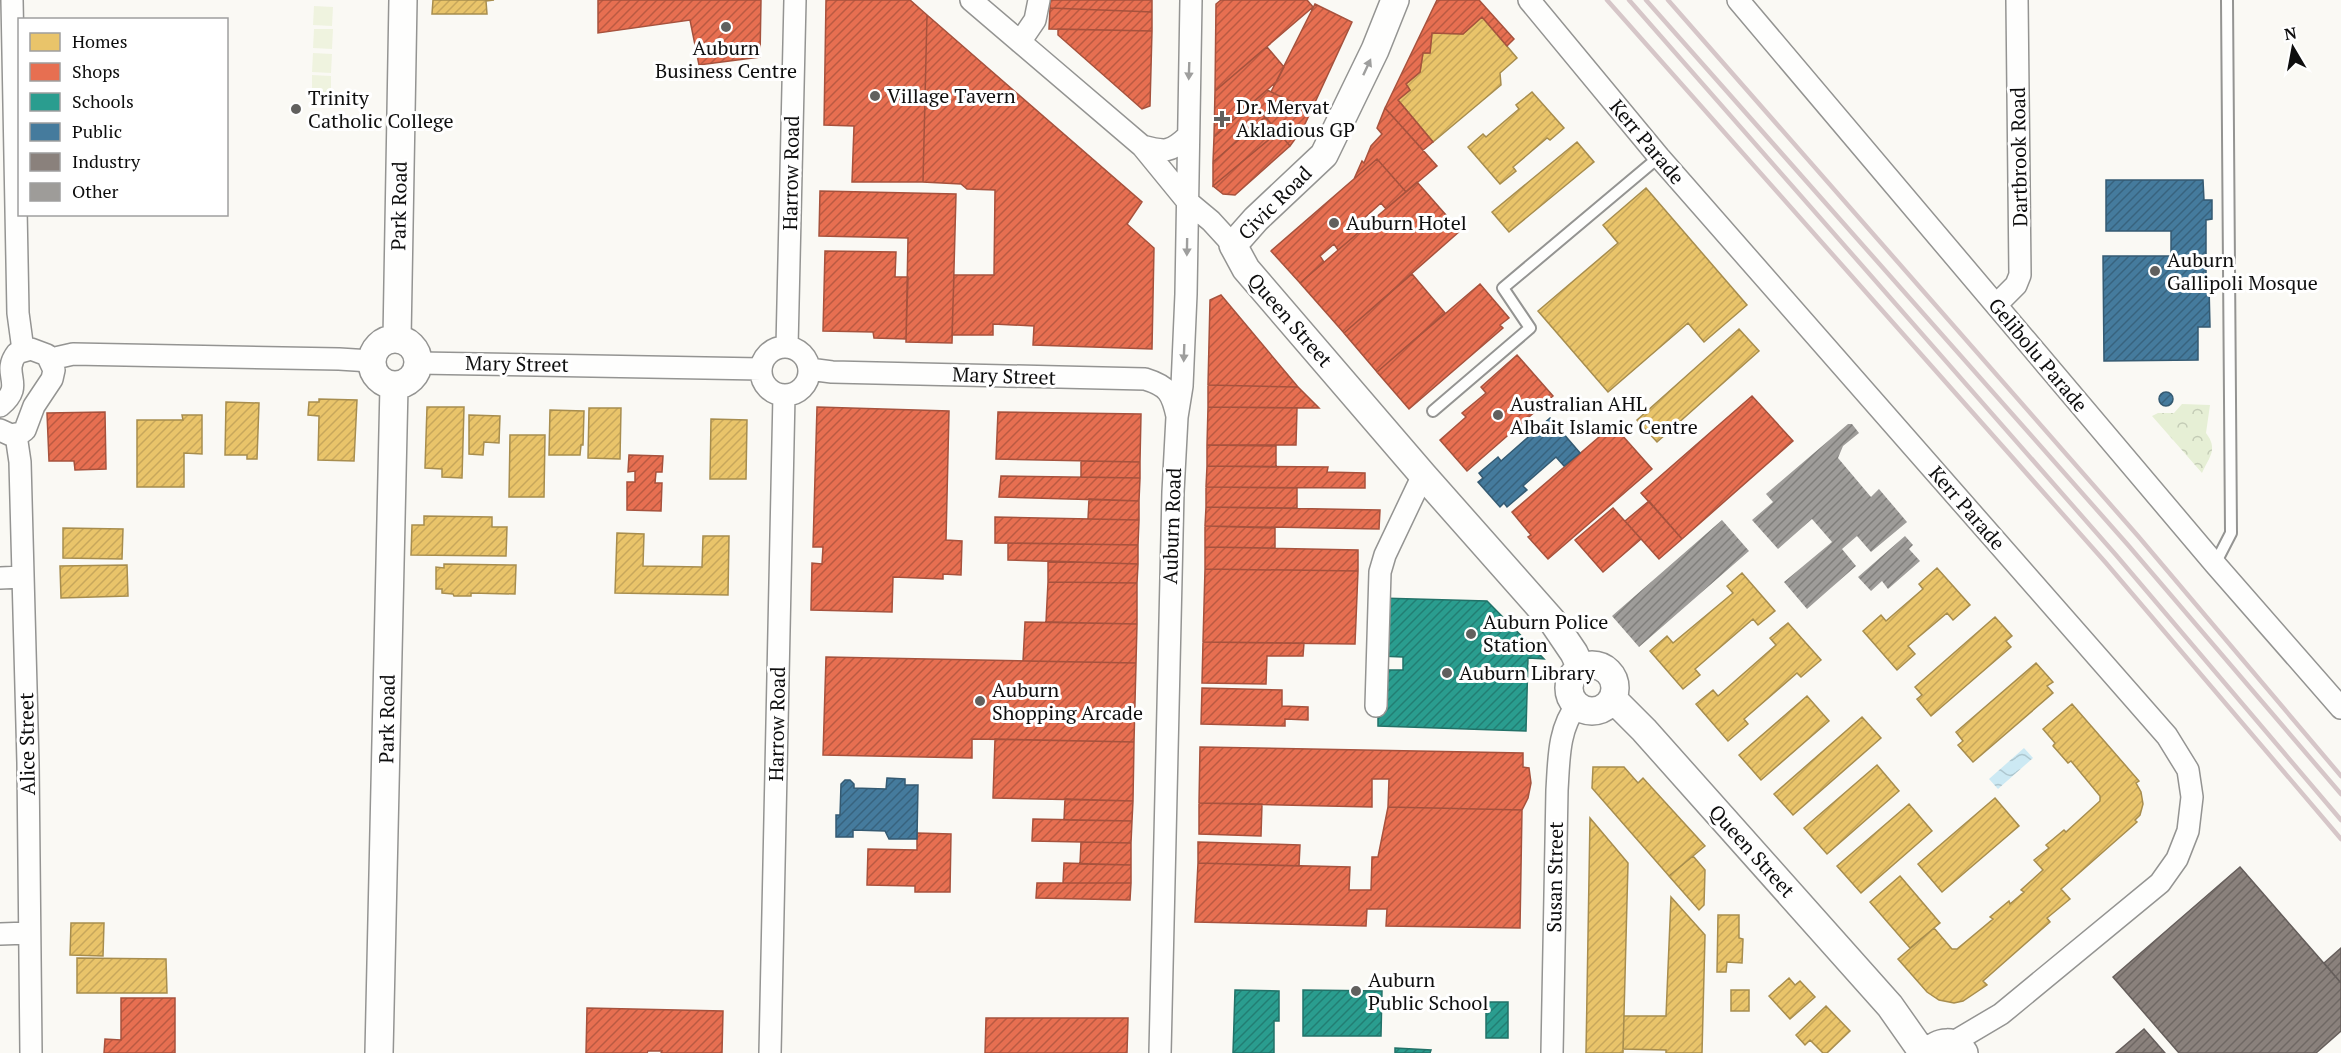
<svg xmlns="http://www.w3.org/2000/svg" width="2341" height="1053" font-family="'PT Serif',serif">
	<defs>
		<pattern id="park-crowns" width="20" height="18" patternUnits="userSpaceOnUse" patternTransform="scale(1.5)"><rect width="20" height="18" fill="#e6efd5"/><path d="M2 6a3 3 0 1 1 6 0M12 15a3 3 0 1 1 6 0" fill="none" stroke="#c4ccb6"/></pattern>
		<pattern id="water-waves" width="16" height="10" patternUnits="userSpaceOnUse" patternTransform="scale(1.5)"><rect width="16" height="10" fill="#cce9f3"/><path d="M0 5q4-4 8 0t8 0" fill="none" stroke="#aec7cf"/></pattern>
		<pattern id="homes-hatch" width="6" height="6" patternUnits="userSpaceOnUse" patternTransform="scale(1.5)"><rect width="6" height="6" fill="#e9c46a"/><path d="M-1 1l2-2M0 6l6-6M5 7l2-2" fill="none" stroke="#c7a75b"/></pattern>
		<pattern id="shops-hatch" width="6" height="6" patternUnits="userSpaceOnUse" patternTransform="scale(1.5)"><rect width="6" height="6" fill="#e76f51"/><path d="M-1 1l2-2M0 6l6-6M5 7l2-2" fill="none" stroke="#ba5a42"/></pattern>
		<pattern id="schools-hatch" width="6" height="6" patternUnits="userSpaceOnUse" patternTransform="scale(1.5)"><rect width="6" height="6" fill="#2a9d8f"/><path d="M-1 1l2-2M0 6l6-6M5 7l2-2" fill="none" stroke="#227e73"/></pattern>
		<pattern id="public-hatch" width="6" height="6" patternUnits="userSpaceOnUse" patternTransform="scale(1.5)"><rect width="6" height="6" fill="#457b9d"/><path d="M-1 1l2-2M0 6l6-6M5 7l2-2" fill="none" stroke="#38637e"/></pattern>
		<pattern id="industry-hatch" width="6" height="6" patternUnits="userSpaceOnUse" patternTransform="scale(1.5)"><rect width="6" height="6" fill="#8a817c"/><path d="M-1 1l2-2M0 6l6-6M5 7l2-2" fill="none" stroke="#6f6864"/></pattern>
		<pattern id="building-hatch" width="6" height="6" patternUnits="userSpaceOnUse" patternTransform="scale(1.5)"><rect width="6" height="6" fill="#9e9c99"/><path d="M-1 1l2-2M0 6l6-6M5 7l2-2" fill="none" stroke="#7f7e7b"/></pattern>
	</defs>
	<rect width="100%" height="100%" fill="#faf9f4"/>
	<path fill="url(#park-crowns)" d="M2182,404L2210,405L2206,433C2218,449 2210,456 2202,473L2152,416L2158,413H2174Z"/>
	<path fill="#eff3df" d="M314,6L333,7L332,26L313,25Z
		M314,29H333L332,49L313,48Z
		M313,53L332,54L331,73L312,72Z
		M312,75L331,76V95L312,94Z"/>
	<path fill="url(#water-waves)" d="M2024,748L2033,758L1998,789L1989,779Z"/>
	<path fill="url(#homes-hatch)" stroke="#a78d4e" stroke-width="1.5" d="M433,0H494L486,1L487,14H432Z
		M1482,17L1517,58L1500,73L1501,85L1433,142L1398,100L1410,90L1406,84L1420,72L1423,53H1430L1432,33L1463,34Z
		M1532,92L1564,128L1550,140L1547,138L1513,167L1516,171L1500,184L1468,147L1483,134L1486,137L1519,109L1516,105Z
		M1577,142L1594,162L1509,232L1492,212Z
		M1646,188L1747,305L1704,342L1688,323L1608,392L1538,311L1618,243L1603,225Z
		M1739,329L1759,351L1657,442L1637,420Z
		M319,399L357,400L354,461L318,460L319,416L308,415L309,402H319Z
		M226,402L259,403L257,459H247V455H225Z
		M427,407H464L462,478L442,477V469L425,468Z
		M589,408H621L620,459L588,458Z
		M550,410L584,411L583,445H581L580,455H549Z
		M182,415H202V454L184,453V487H137V420H183Z
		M469,415L500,416L499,443L484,442L483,455L469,454Z
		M711,419L747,420L746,479H710Z
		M510,435H545L544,497H509Z
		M424,516L492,517V527H507L506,556L411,555L412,525H424Z
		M63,528L123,529L122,559L63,558Z
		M617,533L644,534L643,566L702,567L703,536H729L728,595L615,593Z
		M444,564L516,565L515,594L471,593V596H454L453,594L442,593V589H436V567L444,568Z
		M127,565L128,596L61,598L60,566Z
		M1937,568L1970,605L1953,620L1947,613L1908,646L1915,654L1897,670L1863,631L1881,615L1886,621L1923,589L1919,584Z
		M1742,573L1775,611L1758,625L1753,619L1695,669L1700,675L1683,689L1650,651L1667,636L1673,643L1733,593L1727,586Z
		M1995,617L2012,636L2006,641L2011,647L1931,716L1917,699L1922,695L1915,687Z
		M1788,623L1821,660L1801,677L1797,673L1744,719L1748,724L1728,741L1696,704L1713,690L1718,696L1776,645L1770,638Z
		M2036,663L2053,682L2047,686L2053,693L1973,762L1958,745L1963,741L1956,732Z
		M1807,696L1829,721L1761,780L1739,755Z
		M2072,704L2139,781L2136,783L2141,792L2143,804L2140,815L2135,820L2137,822L2061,889L2070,899L2047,918L2050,922L1983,981L1987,985L1963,1001L1954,1003L1939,1000L1927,992L1898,959L1934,928L1952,949H1957L1993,919L1990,917L2009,901L2010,904L2024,892L2021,890L2043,870L2034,860L2049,848L2046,845L2064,830L2066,832L2100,801V796L2071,761L2068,763L2053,746L2055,743L2043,729Z
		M1862,717L1881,738L1793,815L1774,794Z
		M1877,765L1899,791L1827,854L1804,828Z
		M1593,767H1624L1638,783L1643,778L1705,846L1669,876L1592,788Z
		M1995,798L2019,826L1942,892L1918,864Z
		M1909,804L1932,831L1861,893L1837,866Z
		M1590,818L1628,863L1623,1053H1586Z
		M1693,856L1705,870L1704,905L1699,910L1669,876Z
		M1900,876L1940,923L1910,948L1870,902Z
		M1671,897L1705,935L1702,1053H1666V1050L1623,1049L1624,1016H1666Z
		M1718,915H1739V938L1743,939L1742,963L1727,962L1726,972H1717Z
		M71,923H104L103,956L70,955Z
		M77,958L166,959L167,993H77Z
		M1789,978L1795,985L1800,981L1815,997L1790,1019L1769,996Z
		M1731,990H1749V1011H1731Z
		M1826,1006L1850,1031L1827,1053H1823L1810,1040L1805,1045L1796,1035Z"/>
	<path fill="url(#shops-hatch)" stroke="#a6523d" stroke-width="1.5" d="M598,0H761L760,57L699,65L690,20L598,33Z
		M826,0H910L927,15L923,182H852L854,126L824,125Z
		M1050,0H1152V12L1050,8Z
		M1221,0H1307L1313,7L1215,91L1216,4Z
		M1437,0H1479L1514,39L1507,46L1482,17L1463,34L1432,33L1430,53H1423L1420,72L1406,84L1410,90L1398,100L1433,142L1423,150L1385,108Z
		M1315,4L1352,22L1311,111L1271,92Z
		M1050,8L1152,12V31L1049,29Z
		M927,15L1142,202L1127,224L1154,248L1152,349L1033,345L1034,326L993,324V335H952L954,275H994L995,190L967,189L961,184L923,182Z
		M1058,29L1152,31L1150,106L1142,109L1058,35Z
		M1267,47L1284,67L1277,81L1214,137L1215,91Z
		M1267,90L1311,111L1303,128L1290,146L1253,102Z
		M1253,102L1265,117L1213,162L1214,137Z
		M1385,108L1437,166L1406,192L1377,159L1354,179L1362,161L1364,163L1371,146L1382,134L1377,128Z
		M1265,117L1278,132L1213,186V162Z
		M1278,132L1290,146L1235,195L1223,194L1213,186Z
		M1377,159L1406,192L1386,209L1381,203L1362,220L1366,226L1338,250L1334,244L1320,256L1324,262L1300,283L1271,251Z
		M1417,182L1460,231L1344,333L1300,283Z
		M820,191L956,194L952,343L906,342L908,238L819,236Z
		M825,251L896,252L895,277H908L906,339L874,338L873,332L823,331Z
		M1412,274L1445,313L1377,372L1344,333Z
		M1480,284L1509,318L1500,325L1503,328L1409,409L1377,372Z
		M1221,295L1298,387L1208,385L1210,300Z
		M1517,355L1553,396L1467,471L1440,440L1466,417L1462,413L1486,393L1481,387Z
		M1208,385L1298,387L1319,408L1208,407Z
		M1752,396L1793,441L1682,539L1641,493Z
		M817,407L949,411L946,540L962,541L961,575L943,574V579L893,577L892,612L811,610L812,563L822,564L823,547H813Z
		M1208,407L1297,408L1296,445H1207Z
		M105,412L106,469L75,470L74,461H49L47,413Z
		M998,412L1141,414L1140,462L996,459Z
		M1613,425L1652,469L1548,559L1528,537L1531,535L1512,512Z
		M1207,445L1276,446V467L1207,466Z
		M629,455L663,456L662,472H656L655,483H662L661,511L627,510V482H635V471L628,472Z
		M1081,461L1140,462V478L1081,477Z
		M1207,466L1328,467L1327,472L1365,473V488L1206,487Z
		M1001,476L1140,478L1139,501L999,497Z
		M1206,487L1297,488V508L1206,507Z
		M1089,499L1139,501V520L1088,519Z
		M1649,501L1682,539L1659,559L1625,521Z
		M1206,507L1380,510L1379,529L1205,526Z
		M1613,508L1641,539L1603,572L1575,540Z
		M995,517L1139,520L1138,545L995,543Z
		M1205,526L1275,528V548L1205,547Z
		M1008,543L1138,545V564L1008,560Z
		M1205,547L1358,550V571L1205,569Z
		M1048,561L1138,564L1137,583L1048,582Z
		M1205,569L1358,571L1355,644L1203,642Z
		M1048,582L1137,583V624L1046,622Z
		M1025,622L1137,624L1136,663L1023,661Z
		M1203,642L1304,643L1303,656H1267L1266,684L1202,683Z
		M826,657L1136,663L1134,742L972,739V758L823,755Z
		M1202,688L1282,690V706L1308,707V720L1285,719V726L1201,724Z
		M995,739L1134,742L1133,801L993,798Z
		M1200,747L1523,753V767L1529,768L1531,783L1528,798L1522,810L1388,807L1389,779H1372V807L1199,803Z
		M1065,799L1133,801L1132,821L1064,820Z
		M1199,803L1262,804L1261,836L1199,834Z
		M1388,807L1522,810L1520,928L1386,926L1387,909H1367L1366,926L1195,922L1198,863L1350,867L1349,890H1371L1372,857H1378Z
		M1033,819L1132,821L1131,843L1032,841Z
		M917,833L951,834L950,892H915V886L867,885L868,849L917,850Z
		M1081,842L1131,843V865L1080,864Z
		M1198,842L1300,845L1299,866L1198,863Z
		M1064,863L1131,865V883H1063Z
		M1037,883H1131L1130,900L1036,898Z
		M121,998H175V1053H104L105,1039L121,1040Z
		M587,1008L723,1011L722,1053H661L662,1051H648L647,1053H586Z
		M986,1018H1128L1127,1053H985Z"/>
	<path fill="url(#schools-hatch)" stroke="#227268" stroke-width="1.5" d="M1379,598L1487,601L1544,659L1528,658L1526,731L1378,726V670H1403V657L1379,656Z
		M1235,990L1279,991V1021H1274V1053H1233Z
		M1303,990L1382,991L1381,1036H1303Z
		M1486,1002H1508V1038H1486Z
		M1395,1048L1431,1050L1430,1053H1395Z"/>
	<path fill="url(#public-hatch)" stroke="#345a72" stroke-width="1.5" d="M2106,180H2203L2204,200H2212V219L2206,220V286H2209L2210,327H2198V360L2104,361L2103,256H2171V231H2106Z
		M2159 399a7 7 0 1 1 14 0a7 7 0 1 1-14 0Z
		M1550,418L1580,453L1564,466L1556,457L1523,486L1527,490L1507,507L1504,503L1500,507L1478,482L1483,478L1479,473L1498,457L1501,461Z
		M887,778L905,779V785H918L917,839H889L885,831L853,830V837H836V815H840L841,784L845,780H850L854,784V788L886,789Z"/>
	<path fill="url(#industry-hatch)" stroke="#655e5b" stroke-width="1.5" d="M2240,867L2341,983V1031L2316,1053H2179L2113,977Z
		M2341,948V983L2324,963Z
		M2144,1029L2165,1053H2116Z"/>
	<path fill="url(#building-hatch)" d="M1848,424H1852L1859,433L1843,446L1838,458L1871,497L1879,489L1907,522L1871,552L1857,536L1842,549L1856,566L1807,609L1784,582L1832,542L1812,519L1778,549L1752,520L1773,502L1766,494Z
		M1722,520L1749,551L1639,647L1612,616Z
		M1905,536L1913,545L1909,549L1920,561L1888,589L1882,581L1871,591L1858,577Z"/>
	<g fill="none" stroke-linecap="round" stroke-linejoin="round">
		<defs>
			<path id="service" d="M1433,411L1530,328L1503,288L1659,157
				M2215,564L2231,533L2227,0"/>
			<path id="minor" d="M12,0L18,313L23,350
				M971,0L1142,146L1187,201L1211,221L1233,245
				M1529,0L1659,157L2167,736L2188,770L2192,797L2188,831L2177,859L2160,883L2001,1014L1952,1043
				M1738,0L2215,564L2341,708
				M1020,42L1035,20L1039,0
				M1142,146C1165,152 1170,153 1188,136
				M1996,305L2016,285L2020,275L2017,0
				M787,347L795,0
				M761 371a24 24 0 1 1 48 0a24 24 0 1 1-48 0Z
				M51,359L73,354L339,359L371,361
				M418,363L761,369
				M809,369L832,372L1145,379C1168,386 1172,393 1177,416
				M0,406C27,384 0,375 17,353L31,349L47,355L54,370L52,379L34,406L25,430L21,433L11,435L0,430
				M16,435L20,462L28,763L31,1053
				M0,578L23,577
				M1376,706L1380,572L1385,555L1423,475
				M0,934L29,933
				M770,1053L784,395
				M1160,1053L1173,492L1177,417L1182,386L1186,294L1191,0
				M1552,1053L1557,790C1559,760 1558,729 1577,705"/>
			<path id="tertiary" d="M1395,0L1375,50L1324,155L1256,219L1233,245L1246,269L1423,475L1553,622L1574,653L1581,668
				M372 362a23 23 0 1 1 46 0a23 23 0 1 1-46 0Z
				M397,339L403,0
				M1569 688a23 23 0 1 1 46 0a23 23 0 1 1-46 0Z
				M1613,699L1644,730L1890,1006L1923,1053
				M379,1053L394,386
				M1928,1053C1938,1040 1956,1039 1964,1053"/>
		</defs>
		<use href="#service" stroke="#949492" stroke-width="14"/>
		<use href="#minor" stroke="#949492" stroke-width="24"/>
		<use href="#tertiary" stroke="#949492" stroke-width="30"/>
		<use href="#service" stroke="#fefefd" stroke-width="10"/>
		<use href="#minor" stroke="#fefefd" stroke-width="21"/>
		<use href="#tertiary" stroke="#fefefd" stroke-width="27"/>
		<path stroke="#d6c6c8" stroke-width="4.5" d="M1607,0L2106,563L2341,839
			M1629,0L2116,555L2341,820
			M1646,0L2128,545L2341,794
			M1668,0L2138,536L2341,776"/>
	</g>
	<defs><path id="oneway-solid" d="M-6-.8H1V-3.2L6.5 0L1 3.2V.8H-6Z" transform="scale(1.5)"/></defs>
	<g fill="#9e9e9d">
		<use href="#oneway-solid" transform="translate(1367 67) rotate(-65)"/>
		<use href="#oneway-solid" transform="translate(1189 71) rotate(92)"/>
		<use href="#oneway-solid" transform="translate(1187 247) rotate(91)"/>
		<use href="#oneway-solid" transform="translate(1184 353) rotate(92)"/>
	</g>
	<g fill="#61605e" stroke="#fff" stroke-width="2">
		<circle cx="726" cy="27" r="6"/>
		<circle cx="875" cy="96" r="6"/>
		<circle cx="296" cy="109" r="6"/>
		<path d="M1219 110h6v6h6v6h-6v6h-6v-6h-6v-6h6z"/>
		<circle cx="1334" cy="223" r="6"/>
		<circle cx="2155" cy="271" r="6"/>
		<circle cx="1498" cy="415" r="6"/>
		<circle cx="1471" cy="634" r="6"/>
		<circle cx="1447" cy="673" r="6"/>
		<circle cx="980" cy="701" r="6"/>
		<circle cx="1356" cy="991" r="6"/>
	</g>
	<g text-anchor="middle" stroke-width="6" stroke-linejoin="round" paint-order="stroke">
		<g font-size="20" fill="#0e0e0e" stroke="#fff" text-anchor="start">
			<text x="726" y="55" text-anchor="middle">Auburn<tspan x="726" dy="23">Business Centre</tspan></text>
			<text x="887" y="103">Village Tavern</text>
			<text x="308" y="105">Trinity<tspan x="308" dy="23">Catholic College</tspan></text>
			<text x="1236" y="114">Dr. Mervat<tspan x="1236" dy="23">Akladious GP</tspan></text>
			<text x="1346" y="230">Auburn Hotel</text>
			<text x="2167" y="267">Auburn<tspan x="2167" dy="23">Gallipoli Mosque</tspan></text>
			<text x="1510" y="411">Australian AHL<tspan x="1510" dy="23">Albait Islamic Centre</tspan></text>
			<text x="1483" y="629">Auburn Police<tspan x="1483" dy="23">Station</tspan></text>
			<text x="1459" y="680">Auburn Library</text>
			<text x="992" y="697">Auburn<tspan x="992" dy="23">Shopping Arcade</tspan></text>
			<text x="1368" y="987">Auburn<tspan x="1368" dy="23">Public School</tspan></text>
		</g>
		<g font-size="20" fill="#0e0e0e" stroke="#fff">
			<text transform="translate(1647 142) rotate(50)" y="7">Kerr Parade</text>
			<text transform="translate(2019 157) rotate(-91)" y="7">Dartbrook Road</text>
			<text transform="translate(791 173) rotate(-89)" y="7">Harrow Road</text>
			<text transform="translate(1275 203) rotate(-45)" y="7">Civic Road</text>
			<text transform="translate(399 206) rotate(-89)" y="7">Park Road</text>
			<text transform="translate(1290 320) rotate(49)" y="7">Queen Street</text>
			<text transform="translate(2038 355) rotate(50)" y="7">Gelibolu Parade</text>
			<text transform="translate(517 364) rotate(1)" y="7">Mary Street</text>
			<text transform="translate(1004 376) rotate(2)" y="7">Mary Street</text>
			<text transform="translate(1967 508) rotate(49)" y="7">Kerr Parade</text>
			<text transform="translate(1172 526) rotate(-88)" y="7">Auburn Road</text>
			<text transform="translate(387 719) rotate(-89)" y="7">Park Road</text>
			<text transform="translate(777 724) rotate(-89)" y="7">Harrow Road</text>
			<text transform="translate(27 744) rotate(-91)" y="7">Alice Street</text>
			<text transform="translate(1752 851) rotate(48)" y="7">Queen Street</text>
			<text transform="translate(1555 877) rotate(-89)" y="7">Susan Street</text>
		</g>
	</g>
	<rect x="18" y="18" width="210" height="198" fill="#ffffff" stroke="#9f9f9f" stroke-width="1.5"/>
	<rect x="30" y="33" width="30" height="18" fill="#e9c46a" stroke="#9f9f9f" stroke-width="1.5"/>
	<text x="72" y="48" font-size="18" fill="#0e0e0e">Homes</text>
	<rect x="30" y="63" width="30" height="18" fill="#e76f51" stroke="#9f9f9f" stroke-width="1.5"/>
	<text x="72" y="78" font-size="18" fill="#0e0e0e">Shops</text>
	<rect x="30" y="93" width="30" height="18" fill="#2a9d8f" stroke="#9f9f9f" stroke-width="1.5"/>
	<text x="72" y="108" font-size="18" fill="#0e0e0e">Schools</text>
	<rect x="30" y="123" width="30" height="18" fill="#457b9d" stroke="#9f9f9f" stroke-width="1.5"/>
	<text x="72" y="138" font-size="18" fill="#0e0e0e">Public</text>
	<rect x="30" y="153" width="30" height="18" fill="#8a817c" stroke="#9f9f9f" stroke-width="1.5"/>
	<text x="72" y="168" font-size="18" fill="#0e0e0e">Industry</text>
	<rect x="30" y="183" width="30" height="18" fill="#9e9c99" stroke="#9f9f9f" stroke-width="1.5"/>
	<text x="72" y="198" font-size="18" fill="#0e0e0e">Other</text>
	<g transform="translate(2293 48) rotate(350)" stroke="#ffffff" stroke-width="4.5" paint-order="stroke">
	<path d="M0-4.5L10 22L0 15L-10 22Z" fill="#0e0e0e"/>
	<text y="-9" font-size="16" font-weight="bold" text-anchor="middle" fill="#0e0e0e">N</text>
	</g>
</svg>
